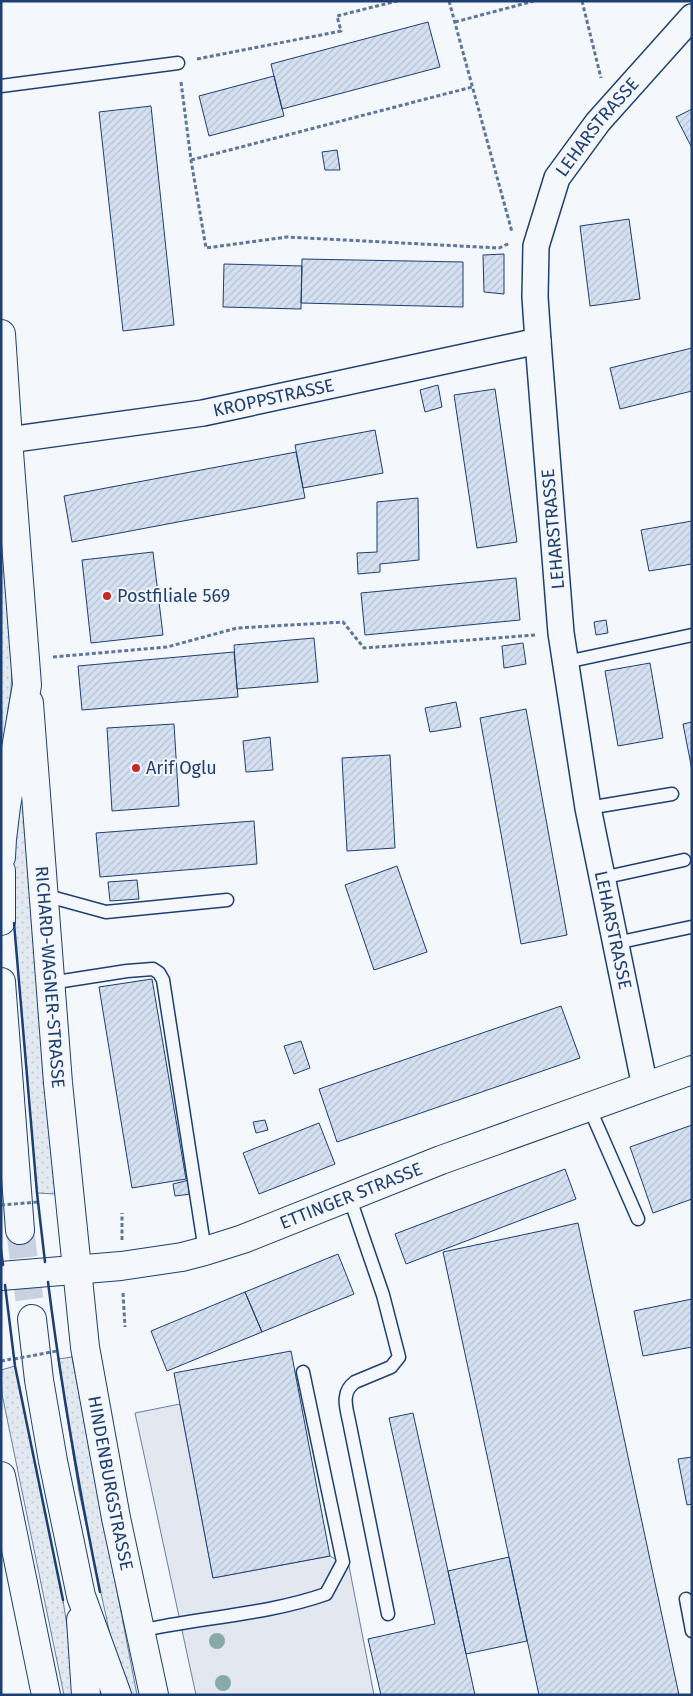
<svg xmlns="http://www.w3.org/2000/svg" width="693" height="1696" font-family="'Fira Sans',sans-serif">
	<defs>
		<pattern id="grass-dots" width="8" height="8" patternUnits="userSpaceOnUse" patternTransform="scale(1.25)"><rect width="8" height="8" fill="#e3e9f0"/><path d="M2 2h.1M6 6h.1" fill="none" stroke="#c2c9d1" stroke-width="1.8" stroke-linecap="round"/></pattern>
		<pattern id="building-hatch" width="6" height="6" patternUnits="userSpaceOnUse" patternTransform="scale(1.25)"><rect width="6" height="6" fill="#d5e0f0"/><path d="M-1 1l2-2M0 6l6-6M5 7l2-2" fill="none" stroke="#b6c1d1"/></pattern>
	</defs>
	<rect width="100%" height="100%" fill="#f4f7fb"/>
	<path fill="url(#grass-dots)" stroke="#687fa3" d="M1,482L12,666L11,690L1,756Z
		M21,798L23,801L55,1194L37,1193L13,913V848Z
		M72,1357L74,1367L137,1695H128L116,1662L79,1492L58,1359Z
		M15,1366L63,1600L72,1659L75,1695H64L2,1394L1,1370Z"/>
	<path fill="#e3e8f0" stroke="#687fa3" d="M180,1404L213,1578L330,1556L349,1566L374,1695H196L135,1413Z"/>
	<path fill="url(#building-hatch)" stroke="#1d3f73" d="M428,22L440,67L282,109L271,64Z
		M274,76L284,116L209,136L199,96Z
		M151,106L174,325L123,331L99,112Z
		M692,109V148L676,117Z
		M337,150L340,170H325L322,152Z
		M629,219L640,299L590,306L580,226Z
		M504,254V294L484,292L483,255Z
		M302,259L463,262V307L301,303Z
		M224,264L302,266L301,309L223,307Z
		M692,348V391L620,409L610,368Z
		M438,385L442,407L425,412L420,390Z
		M495,389L517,542L477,548L454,395Z
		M375,430L383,473L303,488L295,445Z
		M296,452L305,498L72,542L64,496Z
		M418,498L419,560L380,564V572L358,574L357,553L377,552V502Z
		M692,521V564L649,571L641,530Z
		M153,552L163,635L91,643L82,560Z
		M516,578L520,620L365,635L361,593Z
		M606,620L608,633L596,635L594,622Z
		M314,638L318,682L237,689L234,645Z
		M523,643L526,664L504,668L502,646Z
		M234,652L238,697L82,710L78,666Z
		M650,663L663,738L618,746L605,671Z
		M456,702L461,727L430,732L425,708Z
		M526,709L567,935L521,944L480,718Z
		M692,722V770L683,724Z
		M174,724L179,806L112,811L107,728Z
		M270,737L273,770L246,772L243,741Z
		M390,755L395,848L347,851L342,758Z
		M254,821L257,864L100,877L96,833Z
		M397,866L427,952L374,970L345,885Z
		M137,880L139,899L110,901L108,882Z
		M152,979L186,1179L132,1188L99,987Z
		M561,1006L580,1058L337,1142L319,1089Z
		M301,1041L310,1068L294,1074L284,1046Z
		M265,1120L268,1130L256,1133L253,1122Z
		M319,1123L335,1164L259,1194L243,1153Z
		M692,1125V1199L653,1213L630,1147Z
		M565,1169L576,1199L406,1264L395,1234Z
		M189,1180L191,1194L175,1196L173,1184Z
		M578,1223L679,1695H539L509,1557L443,1252Z
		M338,1254L354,1294L262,1332L245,1292Z
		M245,1292L262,1332L167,1371L151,1331Z
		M692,1299V1347L643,1356L634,1311Z
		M291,1351L330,1556L213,1578L174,1373Z
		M413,1413L448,1571L475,1695H381L368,1639L435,1624L389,1418Z
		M692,1457V1504L687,1505L678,1459Z
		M509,1557L527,1641L466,1654L448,1571Z"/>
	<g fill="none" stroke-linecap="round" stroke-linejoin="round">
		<path stroke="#c9d2e0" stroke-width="28" stroke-dasharray="28 14" stroke-linecap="butt" d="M20,1230L32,1319"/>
		<defs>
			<path id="service" d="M1,86L178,63
				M566,662L692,635
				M588,808L672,794
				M602,878L684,860
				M44,895L106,912L227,900
				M616,943L691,927
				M50,983L127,971L153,969L159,973L163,980L205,1251
				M589,1107L638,1219
				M349,1196L383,1295L399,1357L391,1367L355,1382C341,1392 346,1407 349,1421L388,1614
				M686,1599L692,1631
				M139,1631C201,1617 266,1615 326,1594L343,1562L303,1372"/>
			<g id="minor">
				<path id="s1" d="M1,441L203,413L538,341"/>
				<path id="s2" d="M645,1087L588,808L561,633L538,341L535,297L536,246L557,178L598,122L692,17"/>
			</g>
			<g id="secondary">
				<path id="s3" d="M29,703L58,1083L85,1347L116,1518L154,1695"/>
				<path id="s4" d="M1,1276L121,1266L182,1257L205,1251L243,1239L441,1160L692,1070"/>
				<path d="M1,1476L46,1695"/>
			</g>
			<path id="primary" d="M1,334L8,439L27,685L6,806L2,839L1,857
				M1,871V921
				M1,982L20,1230
				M32,1319L39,1380L53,1461L81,1596L117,1695
				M81,1620L86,1695"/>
		</defs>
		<use href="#service" stroke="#1d3f73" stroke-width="15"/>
		<use href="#minor" stroke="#1d3f73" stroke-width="28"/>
		<use href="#secondary" stroke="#1d3f73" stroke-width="30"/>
		<use href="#primary" stroke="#1d3f73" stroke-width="30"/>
		<path stroke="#5e769c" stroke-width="3" stroke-dasharray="4 2.5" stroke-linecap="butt" d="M449,1L512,232
			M582,1L601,78
			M455,22L534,1
			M197,59L341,31L337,16L397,1
			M181,82L191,160L206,248L287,237L499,248L510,243
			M191,160L472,87
			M53,657L167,647L237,628L343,622L364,648L535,635
			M122,1240V1213
			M123,1293L125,1327
			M1,1361L11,1359"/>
		<use href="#service" stroke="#f4f7fb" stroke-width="12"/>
		<use href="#minor" stroke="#f4f7fb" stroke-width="25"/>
		<use href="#secondary" stroke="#f4f7fb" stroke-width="28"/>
		<use href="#primary" stroke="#f4f7fb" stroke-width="28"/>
		<path stroke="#5e769c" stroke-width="3" stroke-dasharray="4 2.5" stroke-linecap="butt" d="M1,1205L38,1202
			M14,1359L57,1351"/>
		<path stroke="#1d3f73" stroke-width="2.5" d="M14,923L37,1193L45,1262
			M1,1250L3,1265
			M48,1282C61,1386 79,1489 100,1592
			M5,1285L15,1366L63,1600"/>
	</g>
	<g fill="#86aba6">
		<circle cx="217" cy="1641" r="8"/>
		<circle cx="223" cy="1683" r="8"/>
	</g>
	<g fill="#c62828" stroke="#f4f7fb" stroke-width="2">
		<circle cx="107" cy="596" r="5"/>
		<circle cx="136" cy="768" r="5"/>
	</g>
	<g text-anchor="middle" stroke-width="4" stroke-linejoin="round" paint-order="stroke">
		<g font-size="18" fill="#1d3f73" stroke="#f4f7fb">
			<text dy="6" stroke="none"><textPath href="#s2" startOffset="986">LEHARSTRASSE</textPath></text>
			<text dy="6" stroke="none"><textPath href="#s1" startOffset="276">KROPPSTRASSE</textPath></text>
			<text transform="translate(553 529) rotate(-95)" y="6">LEHARSTRASSE</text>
			<text transform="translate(613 930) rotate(78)" y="6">LEHARSTRASSE</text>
			<text dy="6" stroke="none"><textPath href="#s3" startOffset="275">RICHARD-WAGNER-STRASSE</textPath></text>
			<text dy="6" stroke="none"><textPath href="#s4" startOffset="362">ETTINGER STRASSE</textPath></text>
			<text dy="6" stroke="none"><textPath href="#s3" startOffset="785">HINDENBURGSTRASSE</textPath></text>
		</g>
		<g font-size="18" fill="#1d3f73" stroke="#f4f7fb" text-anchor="start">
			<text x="117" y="602">Postfiliale 569</text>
			<text x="146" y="774">Arif Oglu</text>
		</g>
	</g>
	<rect width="693" height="1696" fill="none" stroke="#1d3f73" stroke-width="5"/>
</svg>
